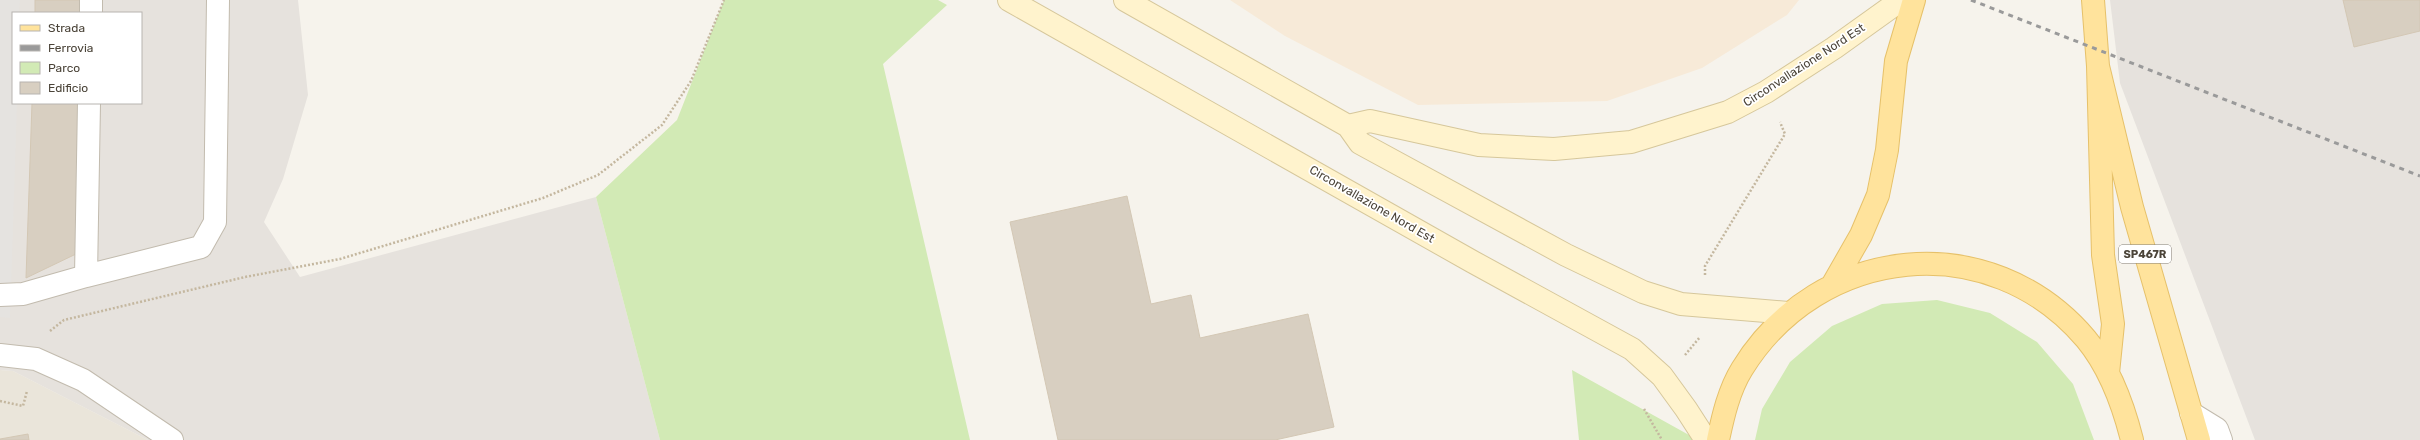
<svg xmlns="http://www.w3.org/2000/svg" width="2420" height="440" font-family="Rubik,sans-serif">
	<rect width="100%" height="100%" fill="#f6f3ec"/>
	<path fill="#eae5da" d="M0,370L13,371L148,440H0Z"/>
	<path fill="#f7ead8" d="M1230,0H1799L1787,15L1702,68L1607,101L1418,105L1285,36Z"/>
	<path fill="#e6e2dd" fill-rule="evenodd" d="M0,0H298L308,95L283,179L264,222L300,277L596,197L660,440H148L13,371L0,370ZM13,13H141V103H13Z
		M2110,0H2420V440H2255L2120,83Z"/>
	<path fill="#d2eab5" d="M724,0H938L947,5L883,64L970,440H660L596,197L677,120Z
		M1937,300L1990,313L2037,342L2073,384L2094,440H1755L1762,409L1790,362L1832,326L1882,304Z
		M1572,370L1698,440H1579Z"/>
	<path fill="#e5e3e0" d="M0,0H20L19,13H13V103H17L10,318L0,317Z"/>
	<path fill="#d8cfc1" stroke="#d3c7b4" d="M35,0H84L83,13H35Z
		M2343,0H2420V31L2354,47Z
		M32,103H81L76,254L26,278Z
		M1127,196L1151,304L1191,295L1200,338L1308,314L1334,427L1275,440H1058L1010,222Z
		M28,434L29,440H0V439Z"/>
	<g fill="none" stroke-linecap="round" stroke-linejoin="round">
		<defs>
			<path id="service" d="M91,13V0
				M86,276L201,247L215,222L218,0
				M0,295L23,294L86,276L89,103
				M2191,413L2217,429L2221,440"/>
			<path id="minor" d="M0,355L36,359L83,380L172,440"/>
			<path id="secondary" d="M1009,0L1473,262L1632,349L1662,376L1686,409L1706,440
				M1125,0L1348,126L1360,143L1566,255L1643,292L1681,304L1788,313
				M1348,126L1370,121L1479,145L1554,149L1631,142L1728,112L1766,92L1834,48L1901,0"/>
			<path id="primary" d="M2093,0L2098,66L2103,255L2113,324L2108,373
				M2098,66L2132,207L2199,440
				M1833,284L1861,235L1878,195L1887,150L1896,61L1914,0
				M1718,440C1723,416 1729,390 1742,369C1819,244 1990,226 2086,339C2110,368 2123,404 2132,440"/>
		</defs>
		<use href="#service" stroke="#c2bbae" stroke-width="24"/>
		<use href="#minor" stroke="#c2bbae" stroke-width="24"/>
		<use href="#secondary" stroke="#d6c79b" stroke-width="24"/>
		<use href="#primary" stroke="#e6c16a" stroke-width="24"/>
		<path stroke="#c4b79f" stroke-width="2.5" stroke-dasharray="2 2" stroke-linecap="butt" d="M1705,275V266L1785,134L1780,122
			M50,331L64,320L245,277L340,259L543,198L598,175L662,125L691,81L724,0
			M1685,355L1700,337
			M0,401L23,406L27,391
			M1644,409L1662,440"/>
		<use href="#service" stroke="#fff" stroke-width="22"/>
		<use href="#minor" stroke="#fff" stroke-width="22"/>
		<use href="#secondary" stroke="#fff3cd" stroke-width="22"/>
		<use href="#primary" stroke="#ffe39c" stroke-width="22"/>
		<path stroke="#9a9a9a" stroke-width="3" stroke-dasharray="5 5" stroke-linecap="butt" d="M1971,0L2420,176"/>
	</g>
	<g text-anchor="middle" stroke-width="3.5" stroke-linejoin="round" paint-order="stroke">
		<rect fill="#fff" stroke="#817c74" stroke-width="1" x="2119" y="245" width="52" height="18" rx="3"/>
		<g font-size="11" font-weight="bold" fill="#4b4439">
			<text x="2145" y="258">SP467R</text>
		</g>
		<g font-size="12" fill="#4b4439" stroke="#fff">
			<text transform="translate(1804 65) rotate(-33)" y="4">Circonvallazione Nord Est</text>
			<text transform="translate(1372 204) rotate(30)" y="4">Circonvallazione Nord Est</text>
		</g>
	</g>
	<rect x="12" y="12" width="130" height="92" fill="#ffffff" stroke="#b7b4b0"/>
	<rect x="20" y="25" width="20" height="6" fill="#ffe39c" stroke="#b7b4b0"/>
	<text x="48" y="32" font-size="12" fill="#4b4439">Strada</text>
	<rect x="20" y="45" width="20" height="6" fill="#9a9a9a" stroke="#b7b4b0"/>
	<text x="48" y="52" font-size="12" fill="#4b4439">Ferrovia</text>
	<rect x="20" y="62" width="20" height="12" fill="#d2eab5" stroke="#b7b4b0"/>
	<text x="48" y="72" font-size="12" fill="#4b4439">Parco</text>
	<rect x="20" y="82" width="20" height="12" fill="#d8cfc1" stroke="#b7b4b0"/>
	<text x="48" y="92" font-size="12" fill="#4b4439">Edificio</text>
</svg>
